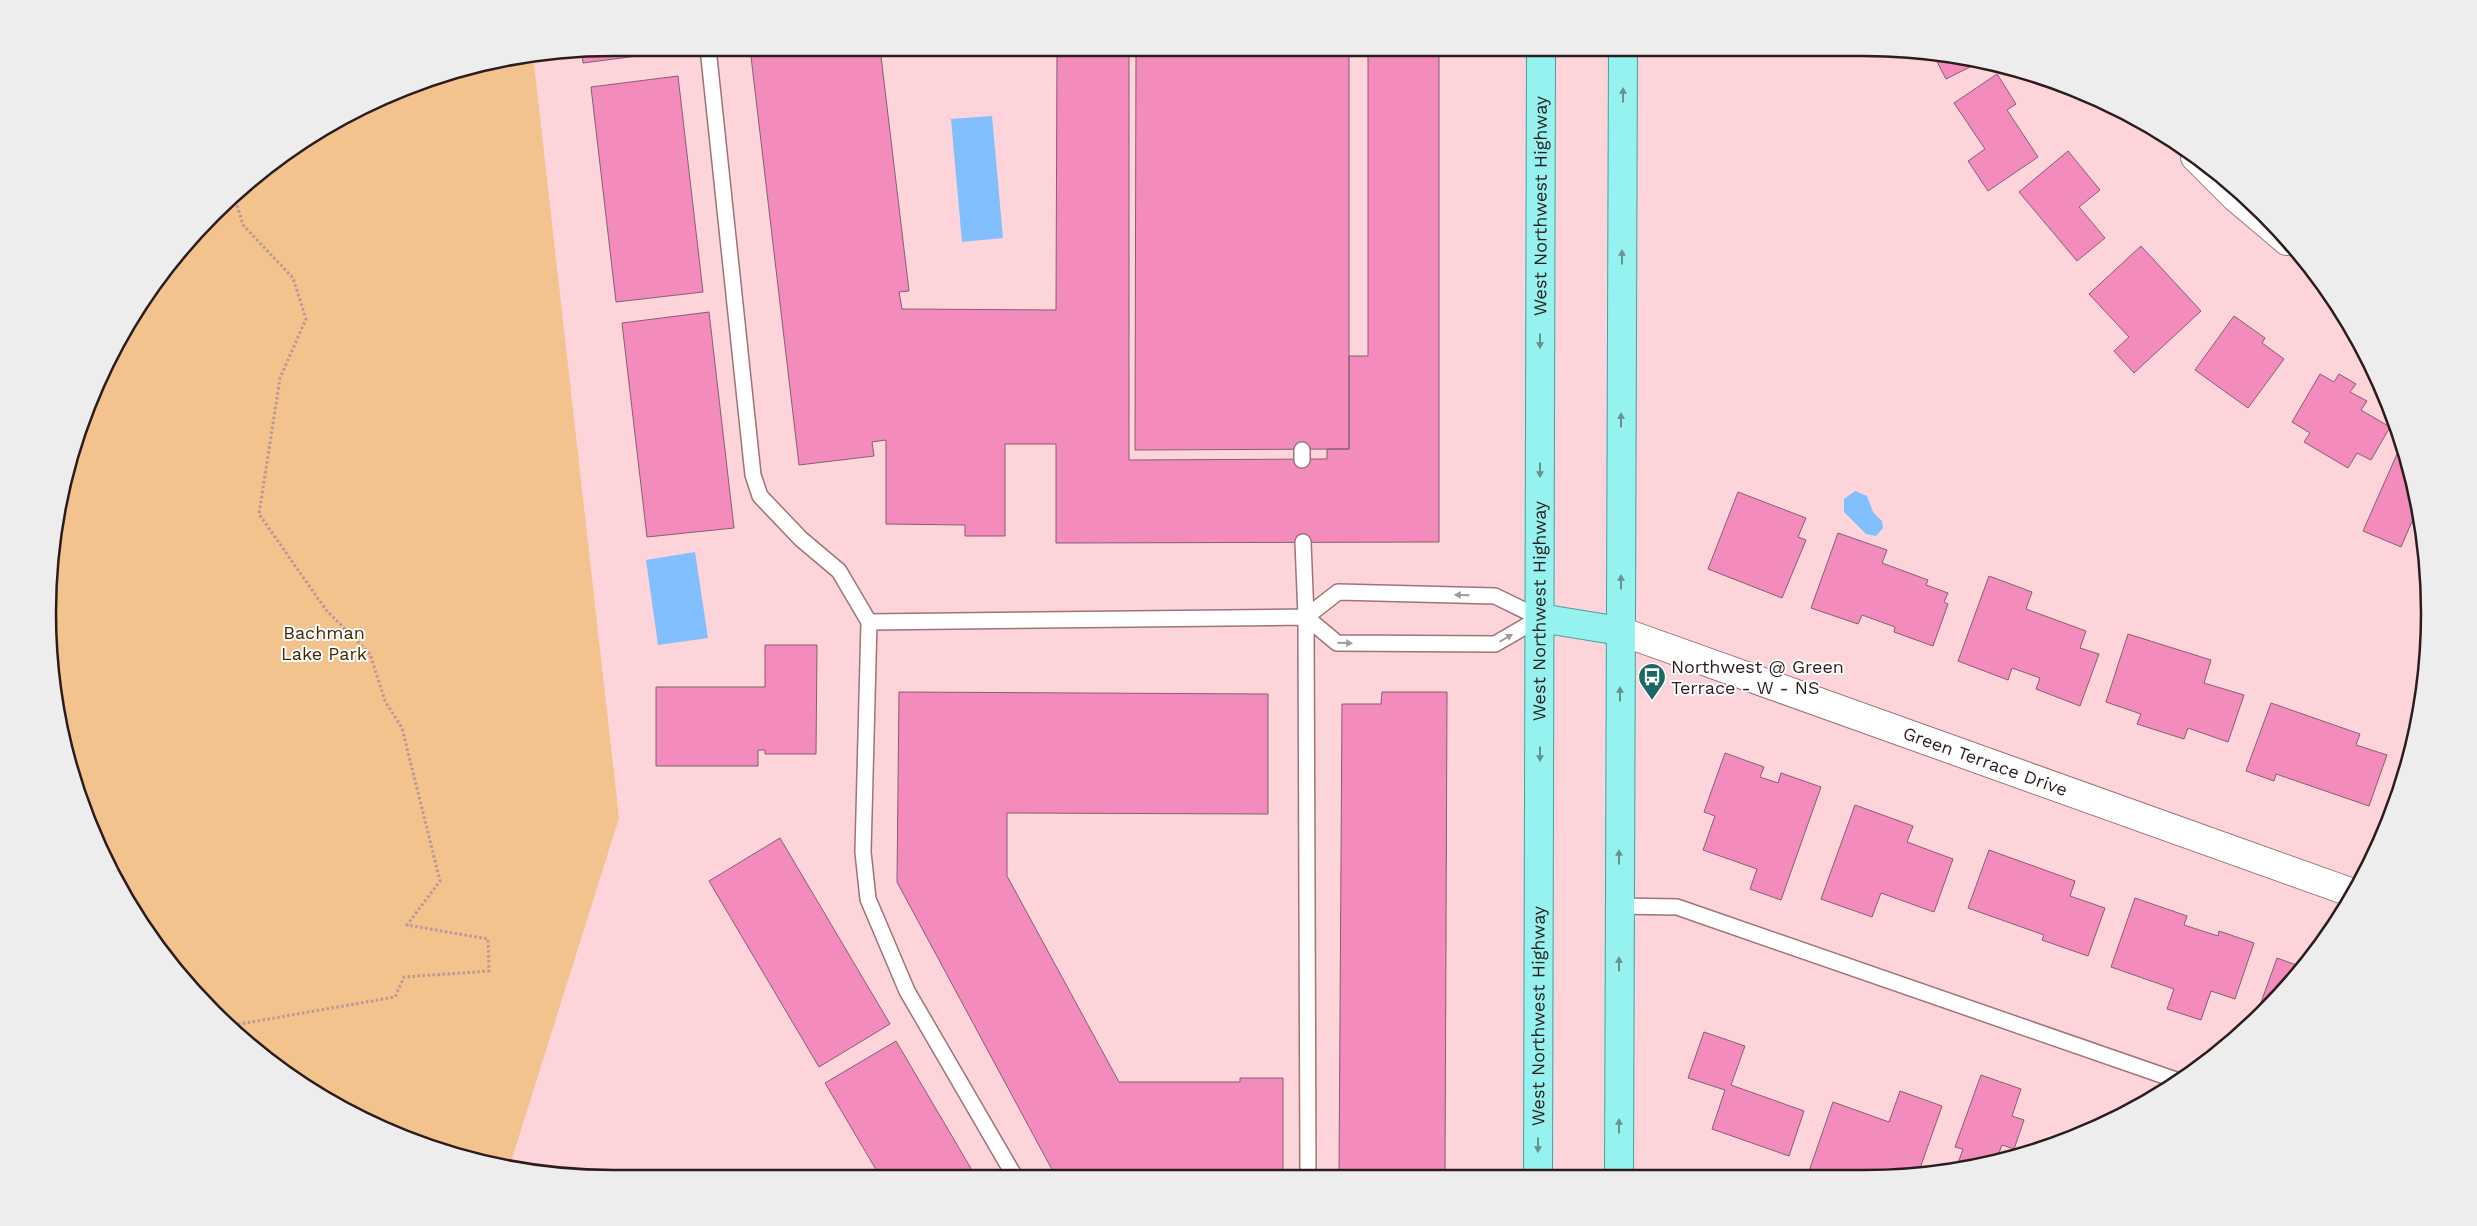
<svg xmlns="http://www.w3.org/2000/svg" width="2477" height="1226" font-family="'Work Sans',sans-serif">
	<rect width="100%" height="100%" fill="#fcd4d9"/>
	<path fill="#f2c38d" d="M533,55L619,818L509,1168L396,1135L299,1083L240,1038L164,957L106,863L77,795L52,687L48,613L58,502L90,397L143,299L188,240L269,165L331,123L431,78L503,58Z"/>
	<path fill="#82bffe" d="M992,116L1003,238L962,242L951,119Z
		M1855,491L1867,496L1873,512L1882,521L1883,528L1876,536L1866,534L1844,512V499Z
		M695,552L708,638L658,645L646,560Z"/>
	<path fill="#f38bbd" stroke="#865f71" d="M613,48H676V51L583,63L582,51Z
		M750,48H880L909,291L899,292L902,309L1056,310L1057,48H1129V460L1327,459V449H1349V356H1368V48H1439V542L1056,543V444H1005V536H965V525L886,524V440L872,442L874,456L799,465Z
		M1136,48H1349V449L1135,450Z
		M1933,54L1975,58L1982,61L1946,79Z
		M1997,74L2016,104L2007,110L2038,157L1988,191L1968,161L1985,149L1954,103Z
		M678,76L703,292L616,302L591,87Z
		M2068,151L2100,190L2079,207L2105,238L2077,261L2019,192Z
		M2141,246L2201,311L2134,373L2114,351L2129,337L2089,294Z
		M709,312L734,528L647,537L622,323Z
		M2234,316L2265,338L2262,343L2284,359L2248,408L2195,370Z
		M2320,374L2334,382L2339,374L2356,384L2350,392L2367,401L2361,410L2390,427L2371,460L2357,453L2348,468L2304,442L2310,433L2292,422Z
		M2401,445L2419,511L2417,510L2401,547L2363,531Z
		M1738,492L1806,518L1798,537L1806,540L1782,598L1708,569Z
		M1838,533L1887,550L1882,563L1928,580L1926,585L1948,593L1944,602L1948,604L1933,646L1894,632L1895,627L1862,615L1858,624L1811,608Z
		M1989,576L2032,592L2026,609L2086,631L2080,648L2099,654L2080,706L2036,689L2040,678L2012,668L2008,680L1958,661Z
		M2128,634L2211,660L2204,683L2244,695L2228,742L2188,728L2184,739L2137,724L2141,714L2106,702Z
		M765,645H817L816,754H765V750H758V766H656V687H765Z
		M899,692L1268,694V814L1007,813V876L1119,1082H1240V1078H1283V1176L1056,1177L897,882Z
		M1382,692H1447L1445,1175L1339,1176L1342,704H1381Z
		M2271,703L2360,734L2356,745L2387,755L2369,806L2276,774L2274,781L2246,771Z
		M1725,753L1764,767L1760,777L1778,783L1781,773L1821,787L1781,900L1750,889L1757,869L1703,850L1715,816L1704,812Z
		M1855,805L1913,826L1907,842L1953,859L1934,912L1881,893L1872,917L1821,899Z
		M780,838L890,1024L819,1067L709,881Z
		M1989,850L2075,881L2070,896L2105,908L2088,956L2042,940L2044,935L1968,908Z
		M2135,898L2187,916L2184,925L2218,936L2219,931L2254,943L2235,999L2211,991L2201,1020L2167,1009L2174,989L2111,967Z
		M2277,958L2302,967L2261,1009L2259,1008Z
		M1704,1032L1745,1046L1731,1085L1804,1111L1789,1156L1712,1129L1725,1090L1688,1078Z
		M896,1041L976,1177L881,1178L825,1083Z
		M1981,1075L2021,1089L2012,1116L2024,1120L2014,1149L2002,1145L1997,1158L1956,1169L1963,1149L1955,1147Z
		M1900,1091L1942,1106L1918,1174H1808L1833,1102L1889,1122Z"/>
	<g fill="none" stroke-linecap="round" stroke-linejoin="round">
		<defs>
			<path id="lane" d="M708,48L753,475L760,496L801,539L839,571L869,622L863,852L868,899L907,991L1015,1177
				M1302,450V460
				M1303,542L1306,617L1337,643L1495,644L1540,618
				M1306,617L1338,592L1495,596L1540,618
				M869,622L1306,617L1308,1176
				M1619,906L1677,907L2176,1080"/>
			<g id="street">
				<path d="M2195,157L2235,197L2287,241"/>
				<path id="s1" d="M1620,631L2350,892"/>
			</g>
			<g id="primary">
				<path d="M1540,618L1620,631"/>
				<path id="s2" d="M1538,1175L1541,48"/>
				<path d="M1619,1175L1623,48"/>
			</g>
		</defs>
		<use href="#lane" stroke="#9f7378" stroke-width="18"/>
		<use href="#street" stroke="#9f7378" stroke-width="30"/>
		<use href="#primary" stroke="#43a29e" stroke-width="30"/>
		<path stroke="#b8979b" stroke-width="3" stroke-dasharray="2.5 2.5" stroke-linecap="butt" d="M228,1026L395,997L404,977L489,971L488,939L407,925L440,881L402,728L385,701L370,654L326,610L259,514L280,378L306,319L293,278L243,225L236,202L238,194"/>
		<use href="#lane" stroke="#fff" stroke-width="15"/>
		<use href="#street" stroke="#fff" stroke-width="28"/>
		<use href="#primary" stroke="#95f2ee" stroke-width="28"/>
	</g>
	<defs><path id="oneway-solid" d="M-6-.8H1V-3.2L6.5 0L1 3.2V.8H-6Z" transform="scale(1.25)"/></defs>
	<g fill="#669290">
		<use href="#oneway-solid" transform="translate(1623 95) rotate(-90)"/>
		<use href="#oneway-solid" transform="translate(1622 257) rotate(-90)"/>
		<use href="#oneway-solid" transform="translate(1540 341) rotate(90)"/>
		<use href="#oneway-solid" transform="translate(1621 420) rotate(-90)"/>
		<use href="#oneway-solid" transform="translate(1540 470) rotate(90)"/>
		<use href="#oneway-solid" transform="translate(1621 582) rotate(-90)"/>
		<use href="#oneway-solid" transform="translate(1620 694) rotate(-90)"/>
		<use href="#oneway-solid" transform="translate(1540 754) rotate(90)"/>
		<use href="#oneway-solid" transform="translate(1619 857) rotate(-90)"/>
		<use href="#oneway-solid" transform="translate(1619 964) rotate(-90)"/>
		<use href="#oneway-solid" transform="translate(1619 1126) rotate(-90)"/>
		<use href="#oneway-solid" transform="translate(1538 1145) rotate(90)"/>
	</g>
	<g fill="#a0999a">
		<use href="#oneway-solid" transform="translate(1462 595) rotate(-179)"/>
		<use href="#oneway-solid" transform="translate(1506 638) rotate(-30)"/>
		<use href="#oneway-solid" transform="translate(1345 643) rotate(1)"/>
	</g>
	<defs>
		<symbol id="bus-pin" viewBox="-11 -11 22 30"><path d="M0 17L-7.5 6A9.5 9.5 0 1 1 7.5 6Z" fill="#1a6763" stroke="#fff"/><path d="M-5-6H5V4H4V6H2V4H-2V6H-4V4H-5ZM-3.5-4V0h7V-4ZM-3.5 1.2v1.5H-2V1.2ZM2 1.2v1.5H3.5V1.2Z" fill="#fff"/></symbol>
	</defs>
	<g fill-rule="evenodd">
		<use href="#bus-pin" x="1636" y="661" width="32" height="43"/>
	</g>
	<g text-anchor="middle" stroke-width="4" stroke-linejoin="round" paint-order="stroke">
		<g font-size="18" fill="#2d1c1e" stroke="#fff">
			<text dy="6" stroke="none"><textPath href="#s2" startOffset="969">West Northwest Highway</textPath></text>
			<text dy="6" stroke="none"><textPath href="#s2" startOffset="564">West Northwest Highway</textPath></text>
			<text dy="6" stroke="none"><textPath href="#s1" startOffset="388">Green Terrace Drive</textPath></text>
			<text dy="6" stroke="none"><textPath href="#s2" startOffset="159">West Northwest Highway</textPath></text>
		</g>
		<g font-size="18" fill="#432700" stroke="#fff">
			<text x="324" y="639">Bachman<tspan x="324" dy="21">Lake Park</tspan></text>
		</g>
		<g font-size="18" fill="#2d1c1e" stroke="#fff" text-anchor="start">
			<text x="1671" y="673">Northwest @ Green<tspan x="1671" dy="21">Terrace - W - NS</tspan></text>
		</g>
	</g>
	<path d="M0 0H2477V1226H0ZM613 56H1864A557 557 0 0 1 2421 613V613A557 557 0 0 1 1864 1170H613A557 557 0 0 1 56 613V613A557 557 0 0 1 613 56Z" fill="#eeeded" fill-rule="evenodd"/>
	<path fill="none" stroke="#2d1c1e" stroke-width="2.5" d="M613 56H1864A557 557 0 0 1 2421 613V613A557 557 0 0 1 1864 1170H613A557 557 0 0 1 56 613V613A557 557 0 0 1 613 56Z"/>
</svg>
